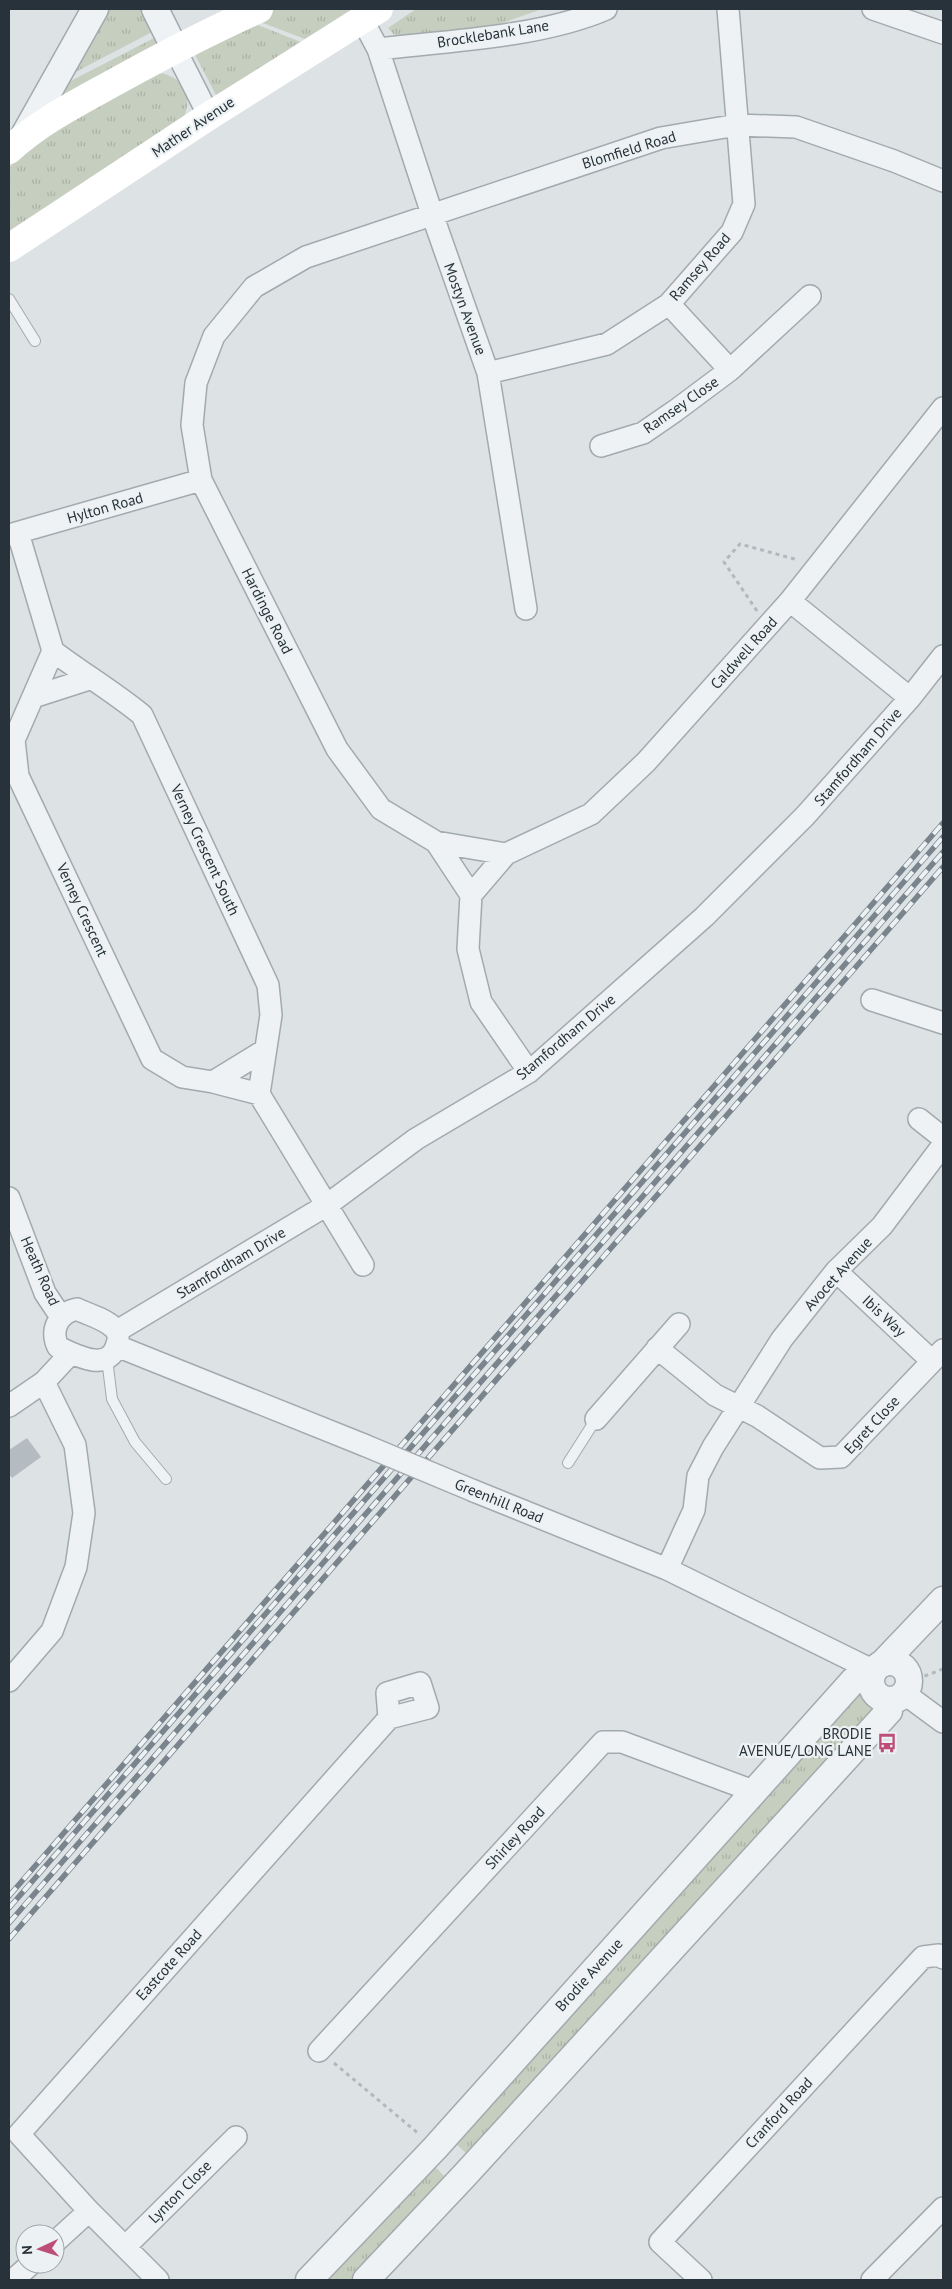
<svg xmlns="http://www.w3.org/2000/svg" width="952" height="2289" font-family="'PT Sans',sans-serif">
	<defs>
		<pattern id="grass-tufts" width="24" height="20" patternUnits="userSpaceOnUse" patternTransform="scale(1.25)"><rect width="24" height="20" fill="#c6cebf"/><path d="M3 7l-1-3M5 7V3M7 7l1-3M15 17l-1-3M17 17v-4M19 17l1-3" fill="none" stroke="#aab1a5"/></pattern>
	</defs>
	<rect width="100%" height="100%" fill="#dde2e5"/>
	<path fill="url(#grass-tufts)" d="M106,9H145L154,31L66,77Z
		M271,9H352L305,39L255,20Z
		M416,9H542L497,25L396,37L388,28Z
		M250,22L301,42L217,97L193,51Z
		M156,37L161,45L53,104L59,87Z
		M155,73C181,73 195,95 183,119L9,237V167L55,131Z
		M855,1689L878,1708L470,2157L453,2141Z
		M432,2164L449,2181L354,2280H322Z"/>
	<path fill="#b5bcc1" d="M27,1438L41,1457L12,1478L9,1474V1450Z"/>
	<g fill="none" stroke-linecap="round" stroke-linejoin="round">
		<defs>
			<path id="service" d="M9,299L35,341
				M107,1359L112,1399L135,1442L166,1479
				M568,1463L596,1419"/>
			<path id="minor" d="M873,9L943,33
				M362,19L378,49L432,214L488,373L526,609
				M175,49L209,116
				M378,49C449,41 541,37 606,9
				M669,304L730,370
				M488,373L607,344L669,304L732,232L744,204L728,9
				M601,446L643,433L675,411L730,370L810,296
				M18,533L53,651L14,740L18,776L152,1059L182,1077L213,1082L259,1094L363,1265
				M9,535L201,480
				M790,601L910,698
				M53,651C82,673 114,692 142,715L268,985L271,1015L259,1094
				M33,697L89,679
				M436,842L506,854L591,814L646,762L790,601L943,408
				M471,895L506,854
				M872,1000L943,1023
				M529,1072L481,1002L468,949L471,895L436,842L381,809L337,749L201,480L192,425L196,383L214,336L254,287L306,257L661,138L737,125L796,127L894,161L943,181
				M213,1082L265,1050
				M919,1119L943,1138
				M9,1198L45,1293L61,1317
				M836,1271L932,1361
				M77,1309C89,1315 106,1319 115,1329C118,1333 119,1339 117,1344C109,1373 77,1356 58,1347C50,1330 58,1313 77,1309Z
				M117,1331L327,1205L416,1139L529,1072L704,917L805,816L910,698L943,656
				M117,1346L364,1445
				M657,1348L715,1395L757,1416L820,1458L841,1457L943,1350
				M9,1406L44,1382L71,1353
				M596,1419L679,1324
				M474,1491L667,1569L874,1671
				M667,1569L694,1510L698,1476L713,1447L782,1339L836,1271L882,1226L943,1145
				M9,1681L52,1631L76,1567L84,1513L75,1445L44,1382
				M905,1694L943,1722
				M319,2051L603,1742H622L753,1791
				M89,2211L19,2134L389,1718L387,1693L420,1683L428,1708L389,1718
				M55,2242L89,2211L158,2280
				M125,2247L236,2137
				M13,2280L31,2264
				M701,2280L660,2242L923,1957L939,1955L943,1958
				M872,2280L943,2208"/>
			<path id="tertiary" d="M155,9L175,49
				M23,137L95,9
				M871 1681a19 19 0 1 1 38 0a19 19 0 1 1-38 0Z
				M882,1664L943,1600
				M309,2280L435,2148L854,1680L871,1677
				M366,2280L464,2176L889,1711V1700"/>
		</defs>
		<use href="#service" stroke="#a3aaae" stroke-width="12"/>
		<use href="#minor" stroke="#a3aaae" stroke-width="24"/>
		<use href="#tertiary" stroke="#a3aaae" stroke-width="29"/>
		<path stroke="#b3b8bc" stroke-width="3" stroke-dasharray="4 4" stroke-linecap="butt" d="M757,611L724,562L740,544L798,560
			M917,1679L943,1669
			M334,2063L419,2134"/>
		<use href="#service" stroke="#eff2f4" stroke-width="10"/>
		<use href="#minor" stroke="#eff2f4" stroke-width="21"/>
		<use href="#tertiary" stroke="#eff2f4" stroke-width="26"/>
		<path stroke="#fff" stroke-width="28" d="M9,150C39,122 79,102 115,82C162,56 210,31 259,9
			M9,248L209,116L379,9"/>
		<defs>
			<path id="rail" d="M9,1896L943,823
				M9,1908L943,837
				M9,1923L943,852
				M9,1939L943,867"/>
		</defs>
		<use href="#rail" stroke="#79848d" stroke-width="5.5"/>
		<use href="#rail" stroke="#ecf1f3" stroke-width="4" stroke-dasharray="11" stroke-linecap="butt"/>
		<defs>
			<path id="minor-bridge" d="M364,1445L474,1491"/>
		</defs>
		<use href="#minor-bridge" stroke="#a3aaae" stroke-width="24" stroke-linecap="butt"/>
		<use href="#minor-bridge" stroke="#eff2f4" stroke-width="21"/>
	</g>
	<defs>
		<symbol id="bus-bare" viewBox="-9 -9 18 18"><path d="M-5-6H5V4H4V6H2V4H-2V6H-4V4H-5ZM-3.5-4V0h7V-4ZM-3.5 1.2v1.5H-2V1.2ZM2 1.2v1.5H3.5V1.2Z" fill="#bd4f77" stroke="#ecf1f3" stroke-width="2.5" paint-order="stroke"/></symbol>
	</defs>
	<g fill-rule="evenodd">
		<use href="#bus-bare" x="873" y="1729" width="28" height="28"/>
	</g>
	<g text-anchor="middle" stroke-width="4.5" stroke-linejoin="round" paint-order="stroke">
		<g font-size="15" fill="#28323a" stroke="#ecf1f3">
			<text transform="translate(493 34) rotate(-9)" y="5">Brocklebank Lane</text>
			<text transform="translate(193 127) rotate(-34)" y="5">Mather Avenue</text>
			<text transform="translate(629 150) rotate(-17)" y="5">Blomfield Road</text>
			<text transform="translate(700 267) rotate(-49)" y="5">Ramsey Road</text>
			<text transform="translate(465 309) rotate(70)" y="5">Mostyn Avenue</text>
			<text transform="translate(681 405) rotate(-35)" y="5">Ramsey Close</text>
			<text transform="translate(105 508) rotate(-16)" y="5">Hylton Road</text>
			<text transform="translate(267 611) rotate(63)" y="5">Hardinge Road</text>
			<text transform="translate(744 653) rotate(-48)" y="5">Caldwell Road</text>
			<text transform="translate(858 757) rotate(-49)" y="5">Stamfordham Drive</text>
			<text transform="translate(205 850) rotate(65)" y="5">Verney Crescent South</text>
			<text transform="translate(82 910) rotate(65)" y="5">Verney Crescent</text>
			<text transform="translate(566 1037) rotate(-40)" y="5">Stamfordham Drive</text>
			<text transform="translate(231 1263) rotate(-31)" y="5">Stamfordham Drive</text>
			<text transform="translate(40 1271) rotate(66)" y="5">Heath Road</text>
			<text transform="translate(838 1274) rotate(-48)" y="5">Avocet Avenue</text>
			<text transform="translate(884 1316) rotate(43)" y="5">Ibis Way</text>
			<text transform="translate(872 1425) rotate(-47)" y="5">Egret Close</text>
			<text transform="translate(499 1501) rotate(22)" y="5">Greenhill Road</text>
			<text transform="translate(515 1838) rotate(-47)" y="5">Shirley Road</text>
			<text transform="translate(169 1965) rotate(-48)" y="5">Eastcote Road</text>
			<text transform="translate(589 1975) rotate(-48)" y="5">Brodie Avenue</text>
			<text transform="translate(779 2113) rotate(-47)" y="5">Cranford Road</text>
			<text transform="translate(180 2192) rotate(-45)" y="5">Lynton Close</text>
		</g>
		<g font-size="15" fill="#28323a" stroke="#ecf1f3" text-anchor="end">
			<text x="872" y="1739">BRODIE<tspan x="872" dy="17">AVENUE/LONG LANE</tspan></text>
		</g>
	</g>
	<rect width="952" height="2289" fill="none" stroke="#28323a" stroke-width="20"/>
	<g transform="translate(40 2249) rotate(266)"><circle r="24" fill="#ecf1f3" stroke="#9ea5a9"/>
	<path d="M0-4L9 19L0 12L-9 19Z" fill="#bd4f77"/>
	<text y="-8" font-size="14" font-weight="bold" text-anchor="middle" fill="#28323a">N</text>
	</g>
</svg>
